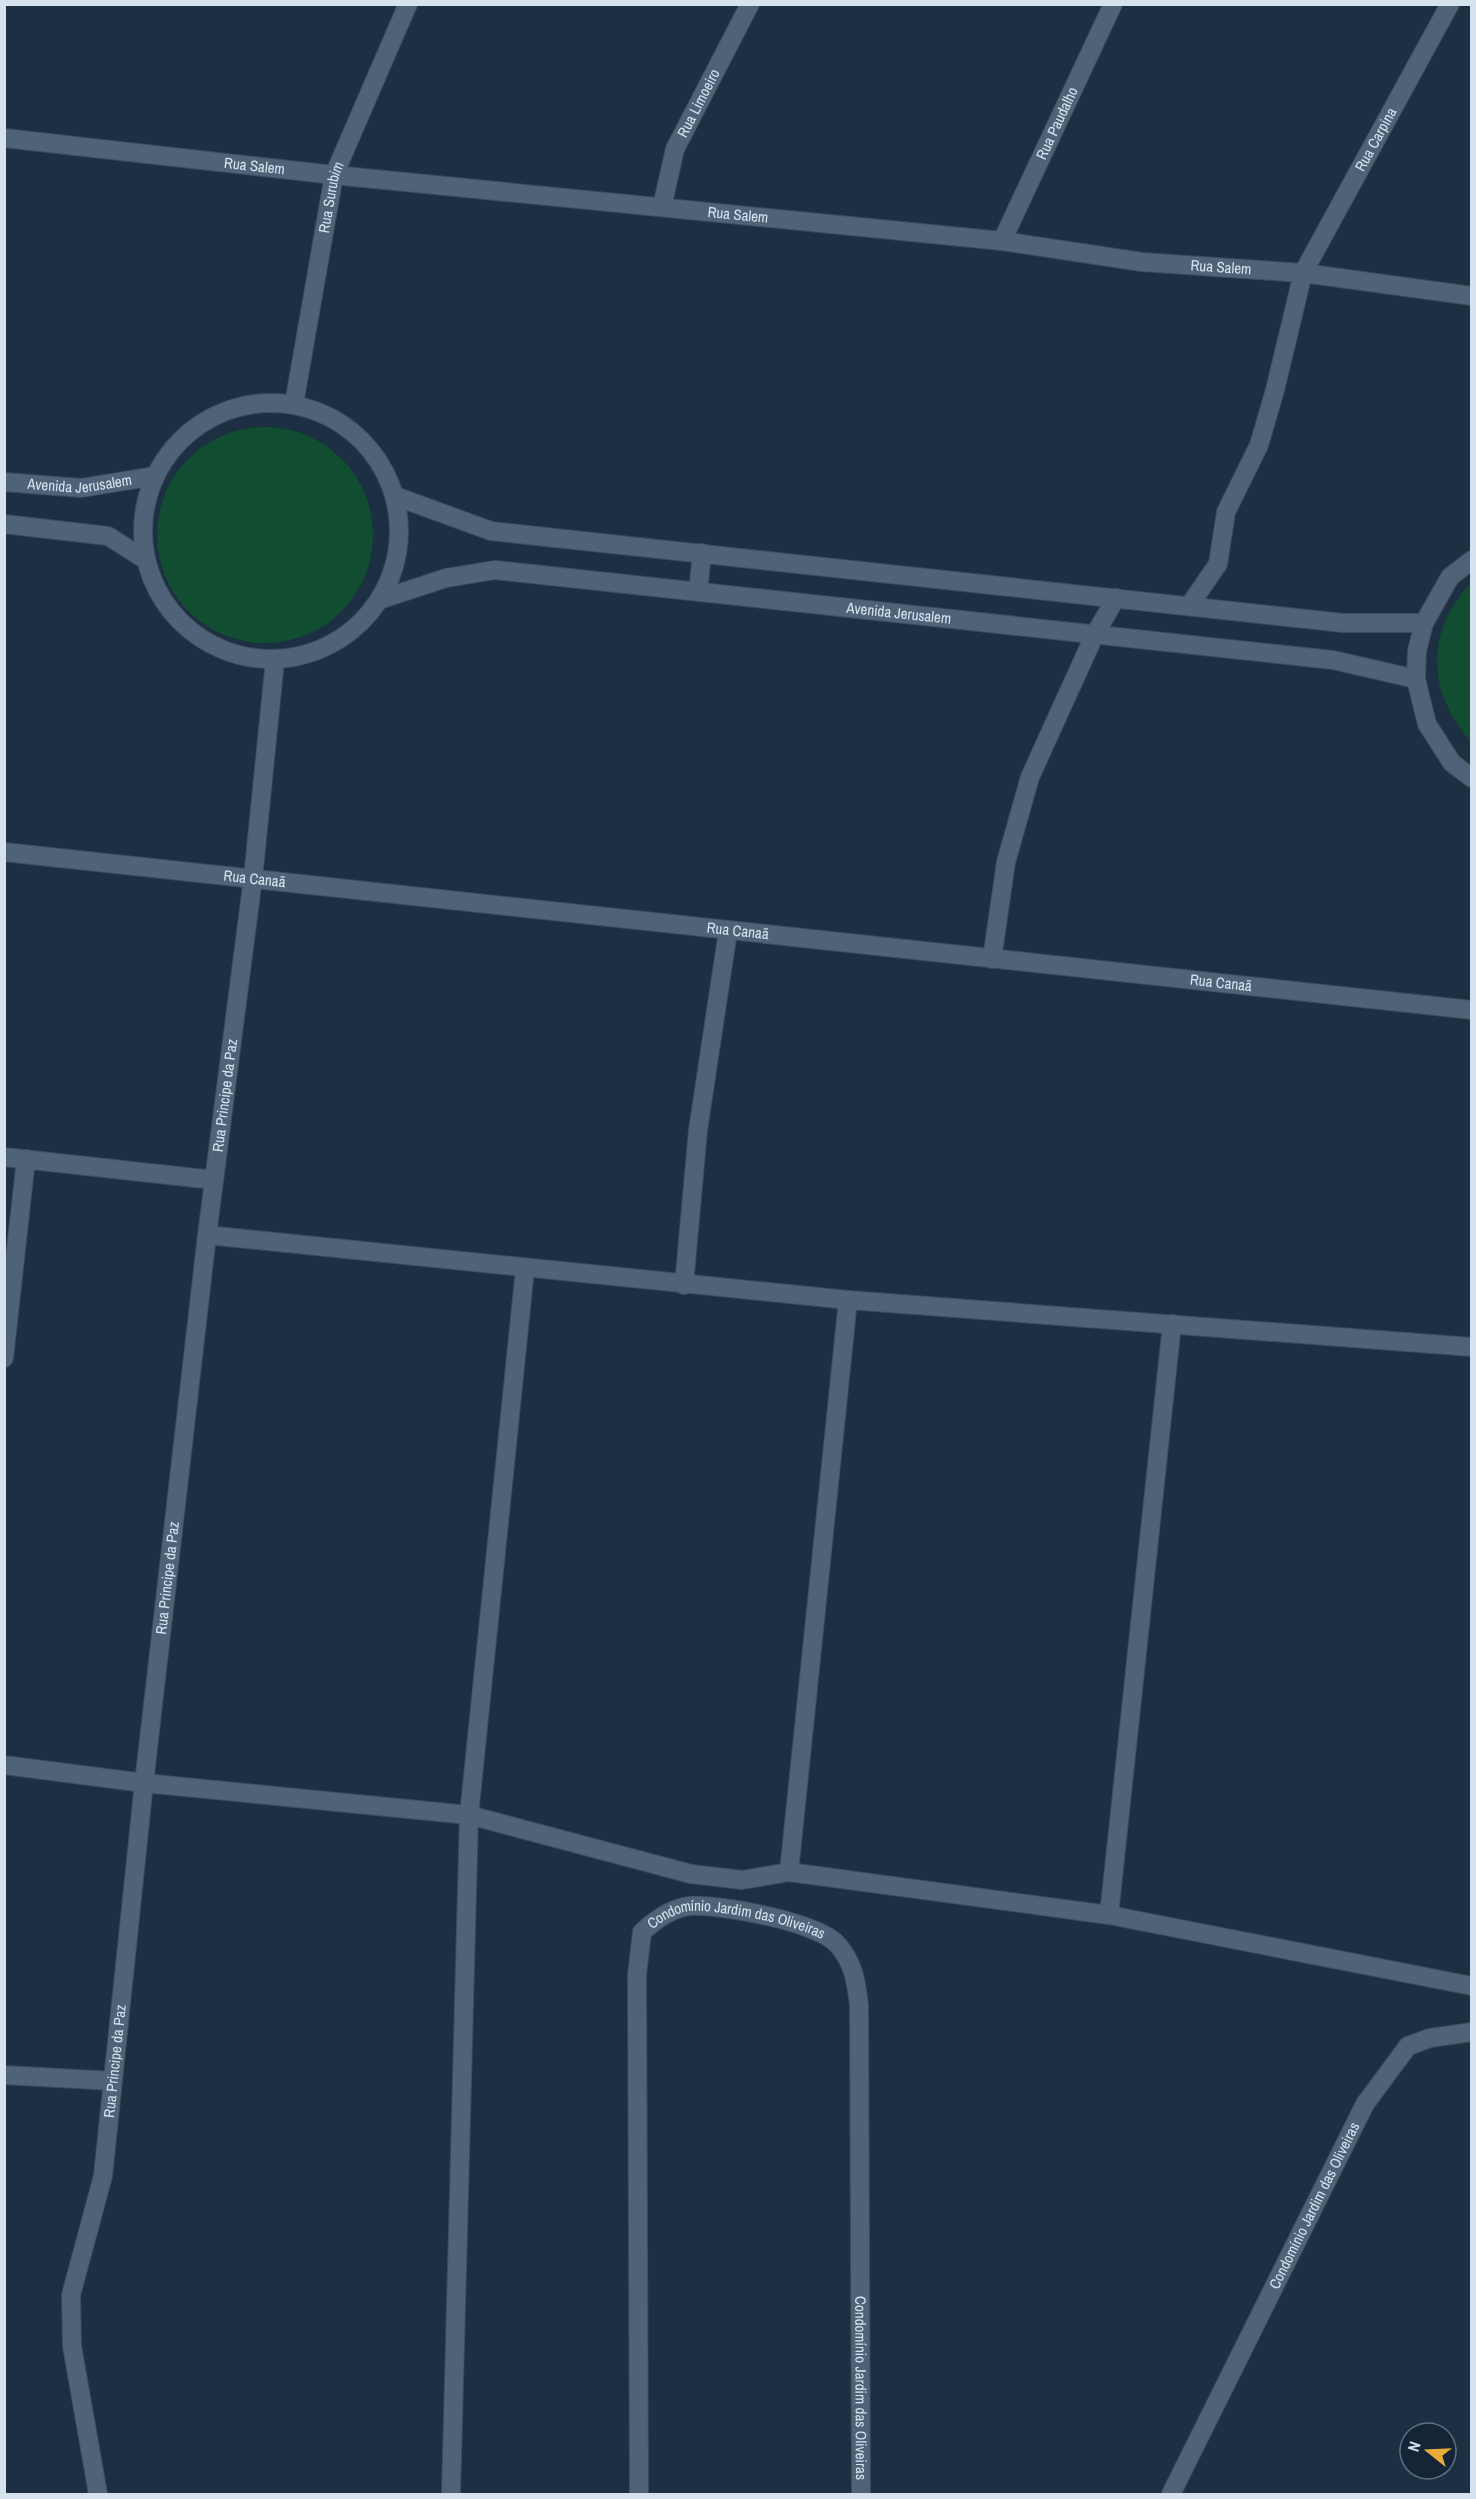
<svg xmlns="http://www.w3.org/2000/svg" width="1476" height="2499" font-family="'Archivo Narrow',sans-serif">
	<rect width="100%" height="100%" fill="#1d2f42"/>
	<path fill="#114d31" d="M157 535a108 108 0 1 1 216 0a108 108 0 1 1-216 0Z
		M1471,583V742C1436,702 1424,652 1454,605C1460,597 1464,589 1471,583Z"/>
	<g fill="none" stroke-linecap="round" stroke-linejoin="round">
		<defs>
			<g id="minor">
				<path id="s1" d="M4,138L334,175L1002,241L1142,262L1303,273L1472,296"/>
				<path id="s2" d="M662,207L675,149L750,4"/>
				<path id="s3" d="M1002,241L1113,4"/>
				<circle cx="271" cy="531" r="128"/>
				<path id="s4" d="M294,404L334,175L408,4"/>
				<path id="s5" d="M4,482L81,488L155,476"/>
				<path d="M395,496L491,531L1343,623H1424"/>
				<path d="M4,524L108,536L146,560"/>
				<path d="M1472,560L1450,577L1424,623L1417,651L1416,679L1427,724L1452,763L1472,778"/>
				<path d="M698,592L702,553"/>
				<path id="s6" d="M385,598L446,578L495,570L1333,660L1416,679"/>
				<path id="s7" d="M1189,606L1218,564L1226,512L1259,445L1275,390L1303,273L1450,4"/>
				<path id="s8" d="M4,852L1472,1010"/>
				<path d="M992,959L1006,862L1030,777L1095,634L1116,598"/>
				<path d="M4,1157L214,1180"/>
				<path d="M207,1235L848,1300L1472,1347"/>
				<path d="M684,1285L698,1130L728,931"/>
				<path d="M4,1358L26,1159"/>
				<path d="M4,1765L144,1783L469,1815L691,1874L742,1880L789,1872L1109,1915L1472,1986"/>
				<path d="M789,1872L848,1300"/>
				<path d="M1109,1915L1172,1324"/>
				<path d="M4,2075L113,2081"/>
				<path id="s9" d="M98,2494L72,2346L71,2295L103,2176L144,1783L207,1235L253,878L275,660"/>
				<path d="M451,2494L469,1815L525,1269"/>
				<path id="s10" d="M639,2494L637,1975L642,1932C655,1920 671,1908 690,1906C720,1904 819,1922 838,1945C854,1964 856,1981 859,2005L861,2494"/>
				<path id="s11" d="M1171,2494L1365,2104L1408,2046L1430,2038L1472,2032"/>
			</g>
		</defs>
		<use href="#minor" stroke="#3c4c5b" stroke-width="20"/>
		<use href="#minor" stroke="#4f6378" stroke-width="18"/>
	</g>
	<g text-anchor="middle" stroke-width="6" stroke-linejoin="round" paint-order="stroke">
		<g font-size="15" fill="#d6e2ee" stroke="#132537">
			<text dy="5" stroke="none"><textPath href="#s2" startOffset="111">Rua Limoeiro</textPath></text>
			<text dy="5" stroke="none"><textPath href="#s3" startOffset="130">Rua Paudalho</textPath></text>
			<text dy="5" stroke="none"><textPath href="#s7" startOffset="508">Rua Carpina</textPath></text>
			<text dy="5" stroke="none"><textPath href="#s1" startOffset="252">Rua Salem</textPath></text>
			<text dy="5" stroke="none"><textPath href="#s4" startOffset="210">Rua Surubim</textPath></text>
			<text dy="5" stroke="none"><textPath href="#s1" startOffset="738">Rua Salem</textPath></text>
			<text dy="5" stroke="none"><textPath href="#s1" startOffset="1224">Rua Salem</textPath></text>
			<text dy="5" stroke="none"><textPath href="#s5" startOffset="76">Avenida Jerusalem</textPath></text>
			<text dy="5" stroke="none"><textPath href="#s6" startOffset="520">Avenida Jerusalem</textPath></text>
			<text dy="5" stroke="none"><textPath href="#s8" startOffset="252">Rua Canaã</textPath></text>
			<text dy="5" stroke="none"><textPath href="#s8" startOffset="738">Rua Canaã</textPath></text>
			<text dy="5" stroke="none"><textPath href="#s8" startOffset="1224">Rua Canaã</textPath></text>
			<text dy="5" stroke="none"><textPath href="#s9" startOffset="1412">Rua Principe da Paz</textPath></text>
			<text dy="5" stroke="none"><textPath href="#s9" startOffset="926">Rua Principe da Paz</textPath></text>
			<text dy="5" stroke="none"><textPath href="#s10" startOffset="664">Condomínio Jardim das Oliveiras</textPath></text>
			<text dy="5" stroke="none"><textPath href="#s9" startOffset="440">Rua Principe da Paz</textPath></text>
			<text dy="5" stroke="none"><textPath href="#s11" startOffset="322">Condomínio Jardim das Oliveiras</textPath></text>
			<text dy="5" stroke="none"><textPath href="#s10" startOffset="1221">Condomínio Jardim das Oliveiras</textPath></text>
		</g>
	</g>
	<rect width="1476" height="2499" fill="none" stroke="#d6e2ee" stroke-width="12"/>
	<g transform="translate(1428 2451) rotate(288)"><circle r="28" fill="#132537" stroke="#617180" stroke-width="1.5"/>
	<path d="M0-4.5L10 22L0 15L-10 22Z" fill="#e9ab38"/>
	<text y="-9" font-size="16" font-weight="bold" text-anchor="middle" fill="#d6e2ee">N</text>
	</g>
</svg>
